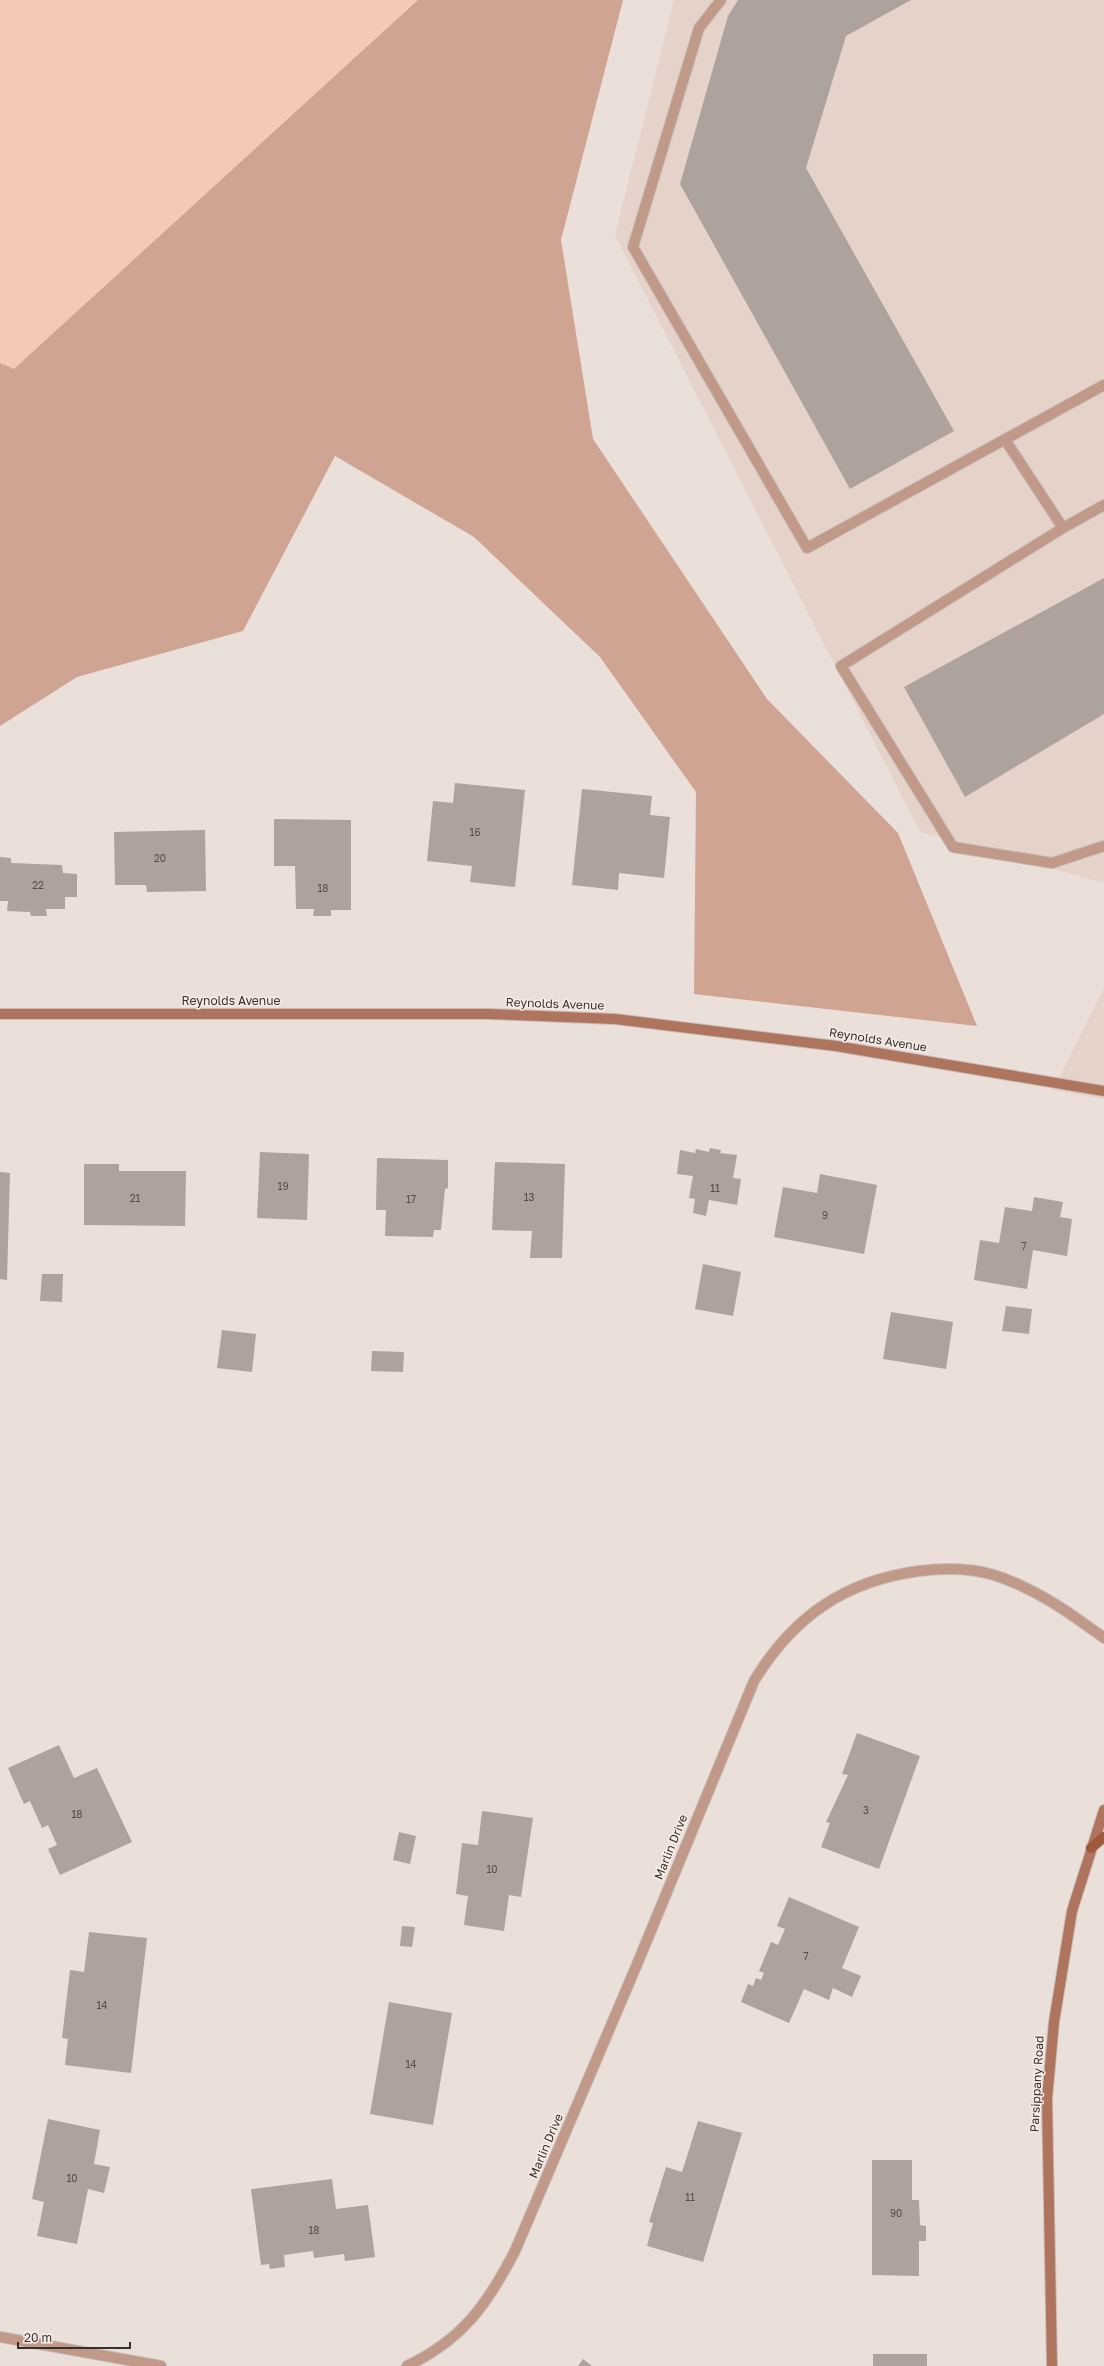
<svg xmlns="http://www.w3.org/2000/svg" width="1104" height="2366" font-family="'Golos Text',sans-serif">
	<rect width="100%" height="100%" fill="#ebdfda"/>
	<path fill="#e5d2c9" d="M674,0H1104V883L920,832L615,235Z
		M1104,988V1099L1053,1090Z"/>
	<path fill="#f6c8b6" d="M0,0H418L14,370L0,363Z"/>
	<path fill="#d0a492" d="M418,0H623L561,240L593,439L767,699L898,833L977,1026L694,994L696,792L600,657L474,537L335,456L243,631L77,677L0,726V363L14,369Z"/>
	<path fill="#aea29d" d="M738,0H911L846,36L806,168L954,431L850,489L680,184L728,16Z
		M1104,578V714L965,797L904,687Z
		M455,783L525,790L515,887L470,882L472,866L427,861L433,801L453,803Z
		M582,789L652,796L650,815L670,817L664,878L619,873L618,890L572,885Z
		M274,819L351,820V910H331V916H313L314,909H296L295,866H274Z
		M205,830L206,891L147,892L146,885H115L114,832Z
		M0,857L11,858V863L62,865L63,873L77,874V897H65V909H46L47,916H31L30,912L7,911L8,901H0Z
		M710,1148L721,1150L720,1153L737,1155L733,1178L741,1179L737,1205L709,1200L706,1216L693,1213L695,1199L689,1198L693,1176L677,1174L680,1150L695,1153L696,1149L709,1152Z
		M260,1152L309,1154L307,1220L257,1218Z
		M377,1158L448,1160V1188L445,1189L441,1230H434L433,1237L385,1236L386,1210H376Z
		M495,1162L565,1164L562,1258H530L532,1231L492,1230Z
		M84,1164H119V1171H186L185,1226L84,1225Z
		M0,1172L10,1173L7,1280L0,1279Z
		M820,1174L877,1185L864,1254L774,1237L783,1187L817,1193Z
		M1034,1197L1063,1202L1060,1217L1072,1219L1067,1256L1033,1250L1027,1289L974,1280L980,1240L999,1243L1005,1207L1032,1211Z
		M703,1264L741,1272L733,1316L695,1309Z
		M42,1274H63L62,1302L40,1301Z
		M1006,1306L1032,1309L1029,1334L1002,1331Z
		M891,1312L953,1322L946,1369L883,1359Z
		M222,1330L256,1334L252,1372L217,1368Z
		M372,1351L404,1352L403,1372L371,1371Z
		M857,1733L920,1756L879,1869L821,1847L830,1823L826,1822L848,1775L842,1774Z
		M59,1745L74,1778L97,1768L132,1842L60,1875L48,1849L57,1845L48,1825L42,1828L30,1801L24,1804L8,1768Z
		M482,1811L533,1818L521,1897L509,1895L504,1931L464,1925L468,1896L456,1894L462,1843L478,1845Z
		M399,1832L416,1836L410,1864L393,1860Z
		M789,1897L859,1927L842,1968L861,1976L852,1997L833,1988L829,2000L804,1989L789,2023L741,2002L748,1984L753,1986L756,1978L761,1980L764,1973L759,1971L771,1942L778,1945L785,1929L777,1926Z
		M402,1926L415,1927L412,1947L400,1946Z
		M89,1932L147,1938L131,2073L65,2065L68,2039L62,2038L70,1970L84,1972Z
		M389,2002L452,2013L433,2125L370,2114Z
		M48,2119L100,2130L94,2164L110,2167L104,2193L88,2189L77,2244L37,2236L44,2202L32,2199Z
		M698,2121L742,2133L703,2262L647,2246L653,2223L649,2222L666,2167L682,2172Z
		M872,2160H912V2200H919L920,2225L926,2226V2241H919V2276L872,2275Z
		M332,2179L336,2209L368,2205L375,2257L345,2261L344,2254L314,2258L313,2251L284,2255L285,2267L270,2269L269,2264L261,2265L251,2189Z
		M873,2354H927V2366H873Z
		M583,2359L592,2366H578Z"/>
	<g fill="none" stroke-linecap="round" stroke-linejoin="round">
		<defs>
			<path id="lane" d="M721,0L699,28L633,247L807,548L1104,385
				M1006,441L1063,528L841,666L953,847L1052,863L1104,846
				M1063,528L1104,505"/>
			<path id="street" d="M0,2337L161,2366
				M407,2366C462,2340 487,2305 515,2251L638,1962L754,1681C793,1617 844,1581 919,1571C943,1568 971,1568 994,1575C1035,1588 1070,1613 1104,1638"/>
			<path id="secondary" d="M0,1014H488L615,1019L836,1046L1104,1091
				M1052,2366L1047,2099L1054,2022L1072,1911L1104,1810"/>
			<path id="primary" d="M1091,1848L1104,1837"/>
		</defs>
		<use href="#lane" stroke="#c7bcb8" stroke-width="12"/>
		<use href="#street" stroke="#c7bcb8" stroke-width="12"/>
		<use href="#secondary" stroke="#c7bcb8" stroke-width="12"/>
		<use href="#primary" stroke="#c7bcb8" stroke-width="12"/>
		<use href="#lane" stroke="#c19989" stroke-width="10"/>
		<use href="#street" stroke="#c19989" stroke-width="10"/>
		<use href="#secondary" stroke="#ae745d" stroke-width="10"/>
		<use href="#primary" stroke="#9f593c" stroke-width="10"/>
	</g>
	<g text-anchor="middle" stroke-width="3" stroke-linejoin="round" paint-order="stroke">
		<g font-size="10" fill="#534c4a">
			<text x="475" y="836">16</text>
			<text x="160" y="862">20</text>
			<text x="38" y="889">22</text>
			<text x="323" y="892">18</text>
			<text x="283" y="1190">19</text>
			<text x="715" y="1192">11</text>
			<text x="529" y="1201">13</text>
			<text x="135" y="1202">21</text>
			<text x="411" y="1203">17</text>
			<text x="825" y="1219">9</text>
			<text x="1024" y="1250">7</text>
			<text x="866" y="1814">3</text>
			<text x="77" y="1818">18</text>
			<text x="492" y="1873">10</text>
			<text x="806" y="1960">7</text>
			<text x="102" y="2009">14</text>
			<text x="411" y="2068">14</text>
			<text x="72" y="2182">10</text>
			<text x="690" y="2201">11</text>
			<text x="896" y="2217">90</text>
			<text x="314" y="2234">18</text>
		</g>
		<g font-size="12" fill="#35302e" stroke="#f9ece7">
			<text x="231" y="1005">Reynolds Avenue</text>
			<text transform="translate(555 1004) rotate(2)" y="4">Reynolds Avenue</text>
			<text transform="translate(878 1040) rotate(9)" y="4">Reynolds Avenue</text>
			<text transform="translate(671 1847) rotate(-68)" y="4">Marlin Drive</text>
			<text transform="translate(1037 2084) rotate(-87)" y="4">Parsippany Road</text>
			<text transform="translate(546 2146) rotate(-67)" y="4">Marlin Drive</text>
		</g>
	</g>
	<path d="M18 2342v6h112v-6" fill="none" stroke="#35302e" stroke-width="2"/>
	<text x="24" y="2342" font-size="12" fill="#35302e" stroke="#f9ece7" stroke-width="3" paint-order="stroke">20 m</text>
</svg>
